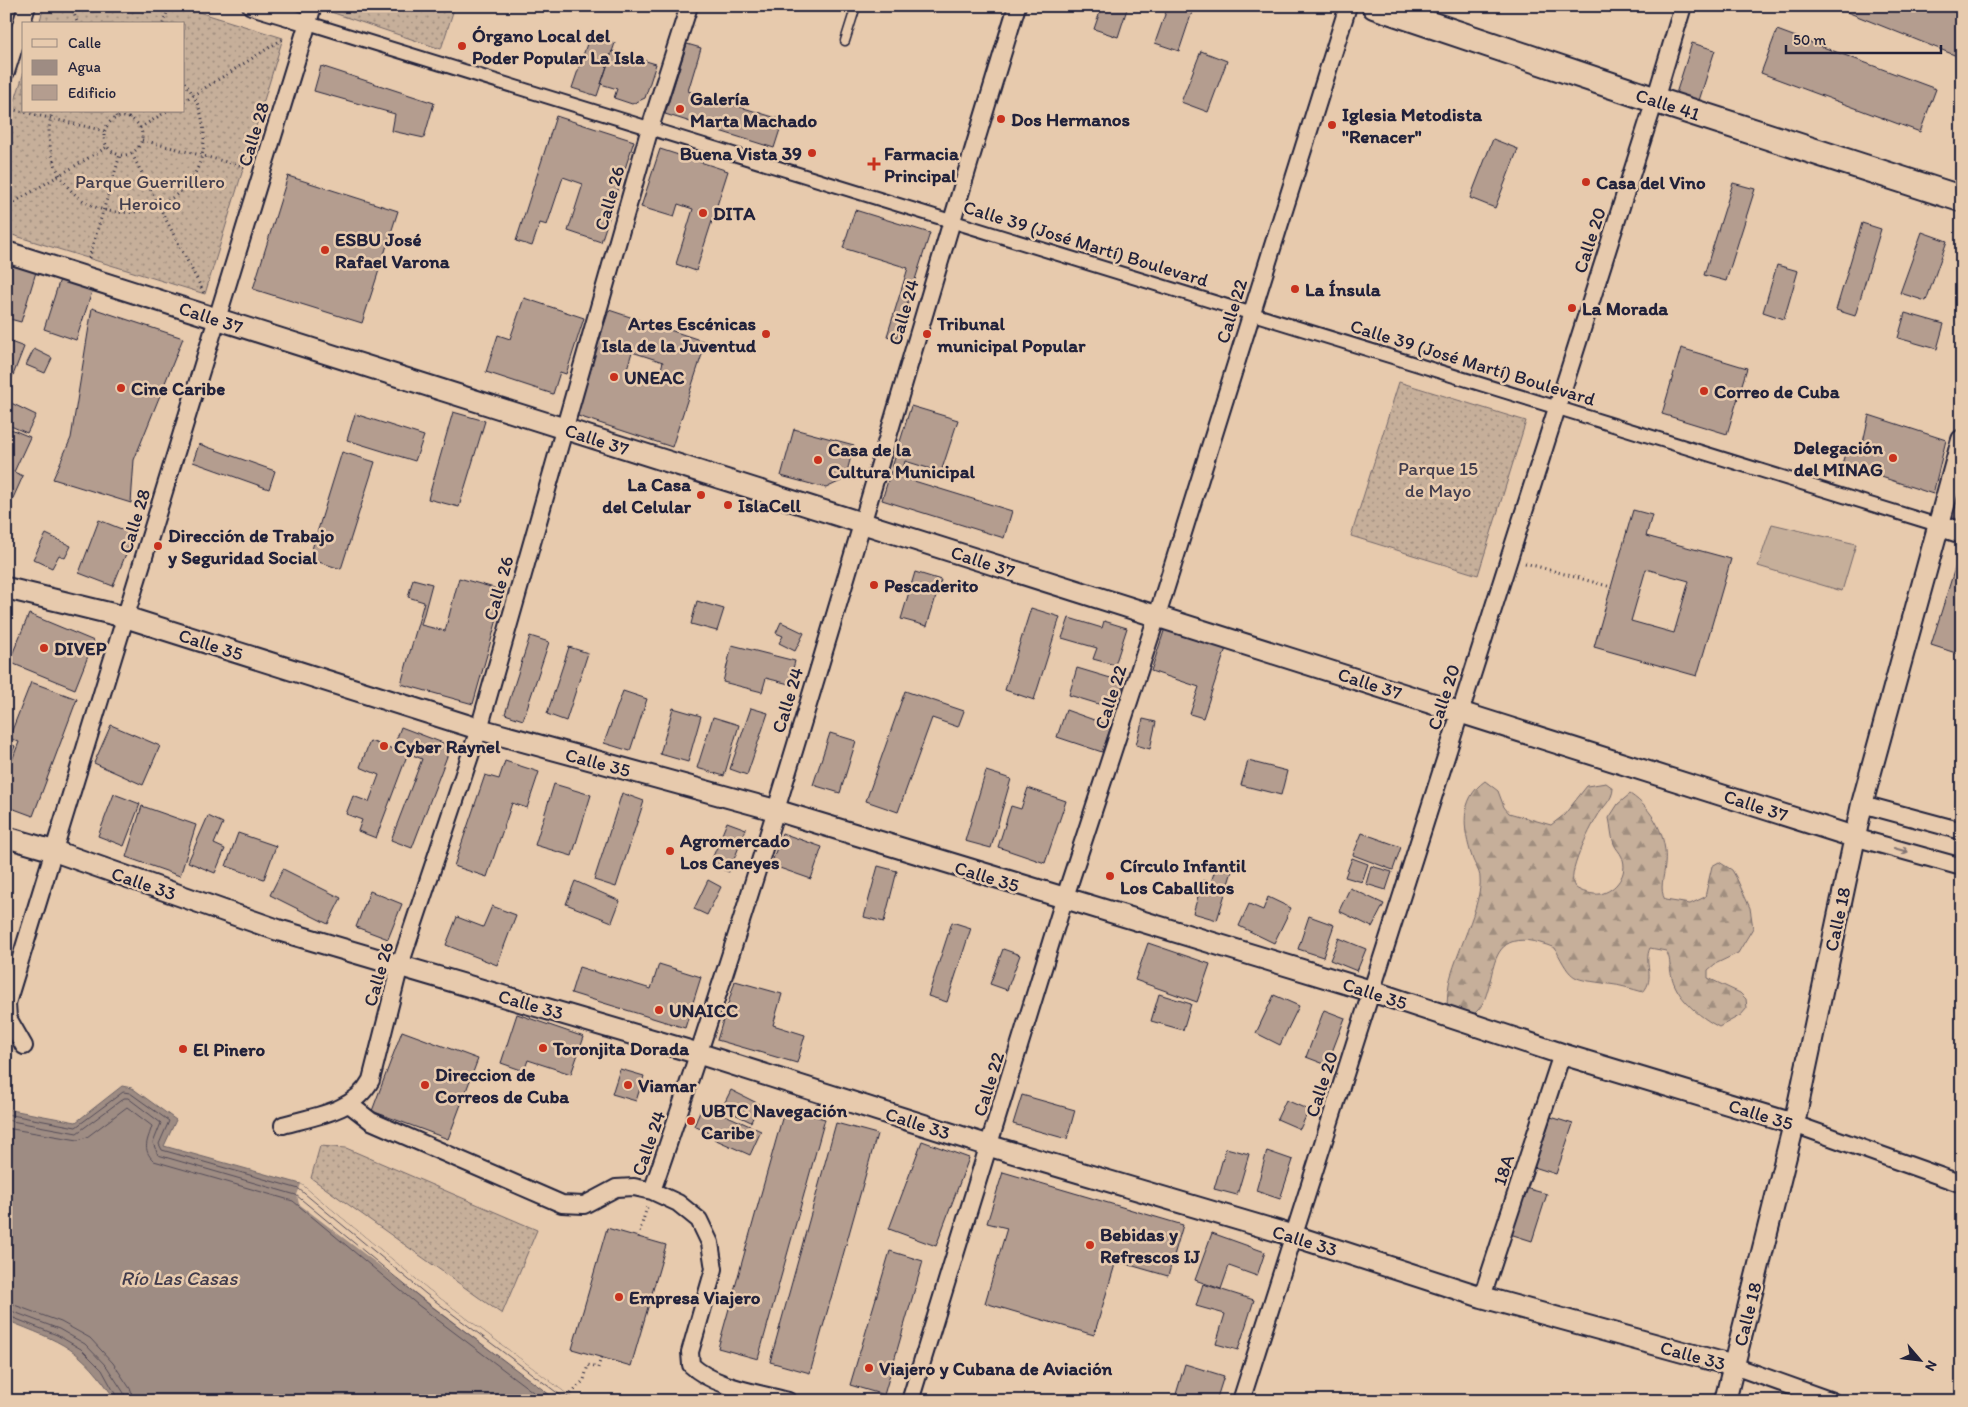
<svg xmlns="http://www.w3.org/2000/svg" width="1968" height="1407" font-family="Itim,sans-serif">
	<defs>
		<pattern id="grass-dots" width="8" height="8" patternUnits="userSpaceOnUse" patternTransform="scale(1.25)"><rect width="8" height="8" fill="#c6af9a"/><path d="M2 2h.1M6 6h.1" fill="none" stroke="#a08e7f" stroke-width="1.8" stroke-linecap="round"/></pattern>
		<pattern id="forest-firs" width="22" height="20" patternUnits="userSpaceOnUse" patternTransform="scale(1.25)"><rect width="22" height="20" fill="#c6af9a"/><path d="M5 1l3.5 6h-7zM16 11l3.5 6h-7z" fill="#a08e7f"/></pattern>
	</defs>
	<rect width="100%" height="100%" fill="#e7caad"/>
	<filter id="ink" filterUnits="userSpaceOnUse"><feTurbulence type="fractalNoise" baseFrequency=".02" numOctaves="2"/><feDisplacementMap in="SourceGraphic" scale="10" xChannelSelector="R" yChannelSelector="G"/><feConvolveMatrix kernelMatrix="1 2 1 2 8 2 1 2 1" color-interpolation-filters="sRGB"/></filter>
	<g filter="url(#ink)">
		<path fill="url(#grass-dots)" stroke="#74686a" d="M6,6H15L6,35Z
			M44,6H179L283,38L205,294L6,233V129L24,72V111H184V24H39Z
			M313,6H455L441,49Z
			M1399,382L1526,421L1478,575L1351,536Z
			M1962,477V523L1952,520Z
			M320,1146L346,1148L537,1230L502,1314L311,1178Z"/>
		<path fill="url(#forest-firs)" stroke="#74686a" d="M1485,781L1498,791L1504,807L1509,813L1551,825L1564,815L1587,786L1606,783L1613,788C1613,800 1603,806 1597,817C1590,829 1565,876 1575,887C1580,892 1594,895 1600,894C1616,891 1629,873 1622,857C1620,852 1616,849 1614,844C1611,836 1611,826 1609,818L1618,804L1630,794C1653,809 1668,837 1665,865C1664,878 1659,888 1665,900L1690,904L1705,897L1712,866L1719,862L1732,870L1736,877L1750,908L1753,928L1738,953L1715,964L1708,970V978L1740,993L1746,999L1747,1008L1741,1015L1719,1027C1698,1016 1675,997 1671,973C1669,964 1671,959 1666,951L1650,948C1643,963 1656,978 1643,992C1632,989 1620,985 1609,984C1572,978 1573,983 1555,948C1466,913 1511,1007 1463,1019C1458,1020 1452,1019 1447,1019C1447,1007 1447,995 1449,984C1454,957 1483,903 1480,878C1480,871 1474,864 1472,857C1463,830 1459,799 1485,781Z"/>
		<path fill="#c6af9a" stroke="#74686a" d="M1772,524L1856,544L1842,591L1758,566Z"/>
		<path fill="#9e8c83" stroke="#6c6266" d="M122,1086L132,1088L176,1120L164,1146L301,1184L429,1290L576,1401H116C81,1347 63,1343 6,1320V1109L76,1122Z"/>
		<path fill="#e7caad" d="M301,1184L429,1290L576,1401H557L299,1204L297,1195Z"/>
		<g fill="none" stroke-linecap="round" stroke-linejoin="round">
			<path stroke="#544c58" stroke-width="1" d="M6,1114L76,1127L123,1092L130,1093L169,1121L159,1144L162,1150L299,1189L426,1294L568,1401
				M6,1120L77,1133L124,1098H128L161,1123L153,1143L158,1155L296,1195L422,1299L558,1401
				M6,1128L78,1140L87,1137L127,1107L152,1126C148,1140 141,1149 154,1161L293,1201L418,1305L545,1401
				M6,1302L61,1322L90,1338L113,1363L131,1390L133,1401
				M6,1309L59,1329L85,1344L107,1367L124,1393L126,1401
				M6,1315L57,1335L81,1349L102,1370L119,1401"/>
		</g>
		<path fill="#b49d8f" stroke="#22223b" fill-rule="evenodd" d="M1102,6H1128L1118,37L1094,29Z
			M1168,6H1194L1179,51L1155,43Z
			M1832,6H1939L1962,15V58Z
			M1777,30L1936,89L1920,132L1761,73Z
			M590,35L615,43L597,96L572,88Z
			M1692,43L1715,50L1697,107L1674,100Z
			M687,44L701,48L688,91L783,120L774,148L665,114Z
			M612,51L656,64L645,98L632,104L614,98L617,89L601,84Z
			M1201,51L1227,61L1208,112L1181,102Z
			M321,66L434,103L424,138L392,131L395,114L314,91Z
			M556,116L634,141L601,242L568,231L583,184L563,177L547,225L540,223L532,246L516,241Z
			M1493,139L1518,149L1495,208L1470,198Z
			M660,149L728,171L696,271L676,264L693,209L678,204L674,217L641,207Z
			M288,176L398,211L362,323L253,289Z
			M1733,183L1755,189L1726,281L1704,275Z
			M855,210L930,233L896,339L887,336L908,268L843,248Z
			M1862,223L1881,229L1855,316L1836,310Z
			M1922,232L1947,241L1926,301L1900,293Z
			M6,264L36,272L21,322L6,318Z
			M1777,265L1798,271L1784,319L1763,312Z
			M60,279L93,289L76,340L44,329Z
			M524,298L584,318L566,374L560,372L553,394L486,372L498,335L510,339Z
			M92,308L183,338L134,460L131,503L53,479L71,438Z
			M609,310L706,342L672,447L575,415ZM632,352L663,362L657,382L626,372Z
			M1905,313L1944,324L1937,349L1898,338Z
			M8,341L24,347L10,383L6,381Z
			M1681,348L1747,368L1727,434L1662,414Z
			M34,349L52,358L45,373L26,365Z
			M9,402L36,415L27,433L6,424V408Z
			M911,406L958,420L941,472L905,461L901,477L1012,511L1004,538L882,500Z
			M453,412L485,421L459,507L428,499Z
			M355,414L424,436L415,461L347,440Z
			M1869,415L1946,440L1933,494L1842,464L1847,447L1861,452Z
			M6,427L30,437L14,472L23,476L9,507L6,506Z
			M794,429L854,445L845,479L826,488L781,476Z
			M199,444L275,471L269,489L193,462Z
			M342,452L375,462L341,569L309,559Z
			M1633,510L1652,515L1646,536L1731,559L1697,676L1594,647ZM1646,569L1689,581L1674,633L1631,621Z
			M99,520L134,534L113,586L79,573Z
			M46,534L71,546L65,558L59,555L52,568L33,559Z
			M1959,555L1962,556V655L1931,645Z
			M915,572L941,580L927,626L901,619Z
			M459,578L505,591L473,704L401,684L424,602L408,597L413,579L432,584L421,625L445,631Z
			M697,601L724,609L717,631L691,624Z
			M1031,608L1060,617L1034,700L1005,690Z
			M29,614L94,641L75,689L9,662Z
			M1069,618L1102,628L1104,621L1127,628L1115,665L1093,659L1097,648L1062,638Z
			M781,622L804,633L795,651L779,643L783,636L776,633Z
			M1166,625L1227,645L1203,718L1190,714L1199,687L1151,671Z
			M530,636L549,642L523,720L505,714Z
			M732,645L795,661L789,684L766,678L762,692L723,682Z
			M569,647L588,653L566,721L547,714Z
			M1077,668L1124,682L1115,709L1069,695Z
			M31,682L77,699L33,816L6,806V776L19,742L9,738Z
			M623,691L647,699L630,751L604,743Z
			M905,691L964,711L958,727L932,718L898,812L866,801Z
			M673,708L701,716L688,762L660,754Z
			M751,708L768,713L747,775L730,769Z
			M1066,710L1111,726L1102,752L1057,737Z
			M713,717L739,725L724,776L697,768Z
			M1143,719L1156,722L1150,749L1136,745Z
			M111,725L160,746L143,785L94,763Z
			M401,727L451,746L412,848L391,840L422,759L408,753L376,838L358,831L362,820L346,814L353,796L369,802L379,775L360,767L370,741L393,749Z
			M830,733L856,741L840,793L813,785Z
			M6,743L15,746L6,769Z
			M505,761L539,772L527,808L512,803L487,877L454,866L485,775L499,779Z
			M1248,761L1287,771L1281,795L1241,785Z
			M986,771L1011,779L991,848L965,841Z
			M554,784L591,795L572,856L535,845Z
			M1028,788L1066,801L1045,863L998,847L1011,806L1021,809Z
			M622,793L644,801L616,887L594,880Z
			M114,794L140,804L124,846L98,836Z
			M142,806L196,825L180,876L126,857Z
			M208,816L223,823L214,844L225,849L215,873L188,862Z
			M727,822L746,829L729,872L710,864Z
			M238,833L276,846L264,879L226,866Z
			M782,833L822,847L811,879L771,865Z
			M1362,833L1401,847L1393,870L1353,855Z
			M1352,858L1368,864L1362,882L1345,877Z
			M878,866L897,871L884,922L864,917Z
			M1371,866L1392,872L1386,890L1366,884Z
			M1216,867L1232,871L1217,920L1193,913L1203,880L1211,882Z
			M283,869L341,898L328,924L270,895Z
			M708,880L721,887L707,915L694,909Z
			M575,881L620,901L612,922L566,904Z
			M1350,888L1384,904L1372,927L1339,911Z
			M370,891L402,904L388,939L356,927Z
			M1268,897L1291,908L1274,943L1239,926L1249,904L1263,910Z
			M492,906L516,915L497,965L446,945L457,917L483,927Z
			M1309,916L1334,925L1323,957L1298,949Z
			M952,922L971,928L947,1002L928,996Z
			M1339,938L1366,949L1357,971L1330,960Z
			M1148,943L1210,964L1197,1002L1135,980Z
			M1003,949L1020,955L1007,990L990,984Z
			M659,964L701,977L685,1028L571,993L579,967L651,989Z
			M735,981L782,994L773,1025L805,1035L797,1063L717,1040Z
			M1159,994L1191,1004L1183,1030L1151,1021Z
			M1274,995L1299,1006L1280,1045L1256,1033Z
			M1324,1010L1345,1018L1327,1065L1306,1057Z
			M517,1014L584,1037L571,1074L528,1060L524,1071L501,1063Z
			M402,1031L478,1059L448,1139L372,1111Z
			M620,1069L644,1076L636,1101L612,1094Z
			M731,1090L759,1104L751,1122L722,1108Z
			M1022,1095L1075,1110L1067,1139L1013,1124Z
			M1286,1100L1309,1110L1300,1129L1277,1119Z
			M703,1105L761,1131L750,1155L714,1139L716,1136L694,1126Z
			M785,1108L825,1119L758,1359L718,1348Z
			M1551,1117L1573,1124L1556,1174L1534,1167Z
			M836,1123L877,1134L810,1373L770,1362Z
			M922,1141L969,1158L936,1246L889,1229Z
			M1226,1148L1249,1154L1237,1195L1214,1189Z
			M1267,1151L1293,1160L1280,1199L1256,1191Z
			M1003,1172L1183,1225L1168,1276L1116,1261L1094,1335L985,1303L1007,1228L987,1223Z
			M1525,1188L1547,1194L1532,1241L1510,1234Z
			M607,1228L666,1245L631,1366L572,1349Z
			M1212,1233L1265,1252L1257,1276L1229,1266L1221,1289L1195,1280Z
			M890,1251L923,1261L884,1395L850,1385Z
			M1203,1284L1254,1300L1238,1350L1216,1344L1225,1314L1196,1306Z
			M1185,1364L1224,1376L1216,1401H1174Z"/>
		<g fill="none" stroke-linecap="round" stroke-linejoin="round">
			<defs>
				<path id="service" d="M845,41L856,6"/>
				<path id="pedestrian" d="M308,23L1938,525"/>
				<path id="minor" d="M251,6L308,23
					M6,72L27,6
					M1862,804L1962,831
					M1854,837L1962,867
					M24,1046L8,1018L7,1003L313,6
					M349,1104L371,1121L562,1204L584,1205L616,1188L634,1187L652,1191L678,1203L699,1220L710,1243L714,1269L690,1352L691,1365C716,1388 756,1392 788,1401
					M1794,1124L1962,1184
					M283,1125C315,1116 354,1112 371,1080L400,965L479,729L650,128L689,6
					M652,1191C787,801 895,401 1017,6
					M1482,1297L1562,1054
					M1734,1366L1832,1401
					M910,1401L1064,900L1157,616L1348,6
					M1241,1401L1655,100L1683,6"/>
				<path id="tertiary" d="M6,252L1854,837
					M1938,525L1962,533
					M6,588L125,617L479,729L775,810L1371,991L1562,1054L1794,1124
					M6,837L54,851L278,930L700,1054L990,1146L1294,1236L1482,1297L1734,1366
					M1725,1401L1794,1124L1862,804L1962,440"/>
				<path id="primary" d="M1375,6L1655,100L1962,199"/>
			</defs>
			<use href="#service" stroke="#22223b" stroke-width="11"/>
			<use href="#pedestrian" stroke="#22223b" stroke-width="16"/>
			<use href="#minor" stroke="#22223b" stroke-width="20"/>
			<use href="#tertiary" stroke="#22223b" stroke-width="24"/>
			<use href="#primary" stroke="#22223b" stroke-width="29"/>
			<path stroke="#22223b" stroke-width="3" stroke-dasharray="1 4" stroke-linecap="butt" d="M71,6L78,24
				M163,24L169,6
				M184,101L283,39
				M6,108L105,131
				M53,111C46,129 49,149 56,167C88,244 207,217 204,134C203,115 197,97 184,82
				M114,111L117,118
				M104 136a19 19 0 1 1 38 0a19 19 0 1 1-38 0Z
				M129,118L131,111
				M140,128L167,111
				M142,140L246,167
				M132,154L204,293
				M6,207L107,147
				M89,258L120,155
				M1525,563L1611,587
				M638,1237L647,1207
				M564,1401L584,1380L588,1365L598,1368L601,1357"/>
			<use href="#service" stroke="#e7caad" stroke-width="8"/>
			<use href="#pedestrian" stroke="#e7caad" stroke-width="12"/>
			<use href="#minor" stroke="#e7caad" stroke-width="16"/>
			<use href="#tertiary" stroke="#e7caad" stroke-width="20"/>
			<use href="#primary" stroke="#e7caad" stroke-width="25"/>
		</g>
		<defs><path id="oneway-shaft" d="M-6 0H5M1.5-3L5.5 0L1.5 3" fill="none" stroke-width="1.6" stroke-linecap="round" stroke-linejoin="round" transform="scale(1.25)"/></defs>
		<use stroke="#847674" href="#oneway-shaft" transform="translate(1901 850) rotate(16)"/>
	</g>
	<g fill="#c8321e" stroke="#e7caad" stroke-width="2">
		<circle cx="462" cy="46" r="5"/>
		<circle cx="680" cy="109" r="5"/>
		<circle cx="1001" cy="119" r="5"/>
		<circle cx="1332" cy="125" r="5"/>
		<circle cx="812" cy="153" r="5"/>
		<path d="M871.5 156.5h5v5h5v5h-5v5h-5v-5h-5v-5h5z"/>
		<circle cx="1586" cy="182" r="5"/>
		<circle cx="703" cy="213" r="5"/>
		<circle cx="325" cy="250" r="5"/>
		<circle cx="1295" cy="289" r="5"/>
		<circle cx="1572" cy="308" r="5"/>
		<circle cx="766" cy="334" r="5"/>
		<circle cx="927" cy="334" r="5"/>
		<circle cx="614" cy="377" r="5"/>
		<circle cx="121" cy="388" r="5"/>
		<circle cx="1704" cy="391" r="5"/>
		<circle cx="1893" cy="458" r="5"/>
		<circle cx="818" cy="460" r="5"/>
		<circle cx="701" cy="495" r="5"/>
		<circle cx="728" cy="505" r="5"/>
		<circle cx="158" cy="546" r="5"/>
		<circle cx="874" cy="585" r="5"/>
		<circle cx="44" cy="648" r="5"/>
		<circle cx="384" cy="746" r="5"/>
		<circle cx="670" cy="851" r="5"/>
		<circle cx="1110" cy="876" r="5"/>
		<circle cx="659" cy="1010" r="5"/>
		<circle cx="543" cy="1048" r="5"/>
		<circle cx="183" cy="1049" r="5"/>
		<circle cx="425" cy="1085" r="5"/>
		<circle cx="628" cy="1085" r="5"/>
		<circle cx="691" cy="1121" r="5"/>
		<circle cx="1090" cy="1245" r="5"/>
		<circle cx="619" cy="1297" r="5"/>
		<circle cx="869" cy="1368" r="5"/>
	</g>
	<g text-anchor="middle" stroke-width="5" stroke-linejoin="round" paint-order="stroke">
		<g font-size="19" font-weight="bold" fill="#22223b" stroke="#e7caad" text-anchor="start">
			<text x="472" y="42">Órgano Local del<tspan x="472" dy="22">Poder Popular La Isla</tspan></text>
			<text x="690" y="105">Galería<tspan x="690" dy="22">Marta Machado</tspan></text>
			<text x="1342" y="121">Iglesia Metodista<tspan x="1342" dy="22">"Renacer"</tspan></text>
			<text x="1011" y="126">Dos Hermanos</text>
			<text x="802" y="160" text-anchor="end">Buena Vista 39</text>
			<text x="884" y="160">Farmacia<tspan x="884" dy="22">Principal</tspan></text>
			<text x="1596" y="189">Casa del Vino</text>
			<text x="713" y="220">DITA</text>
			<text x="335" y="246">ESBU José<tspan x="335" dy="22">Rafael Varona</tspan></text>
			<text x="1305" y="296">La Ínsula</text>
			<text x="1582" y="315">La Morada</text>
			<text x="756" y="330" text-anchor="end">Artes Escénicas<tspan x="756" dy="22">Isla de la Juventud</tspan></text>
			<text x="937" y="330">Tribunal<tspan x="937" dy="22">municipal Popular</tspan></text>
			<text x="624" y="384">UNEAC</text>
			<text x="131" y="395">Cine Caribe</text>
			<text x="1714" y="398">Correo de Cuba</text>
			<text x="1883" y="454" text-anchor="end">Delegación<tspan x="1883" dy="22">del MINAG</tspan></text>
			<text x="828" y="456">Casa de la<tspan x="828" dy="22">Cultura Municipal</tspan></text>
			<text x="691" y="491" text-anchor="end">La Casa<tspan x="691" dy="22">del Celular</tspan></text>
			<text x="738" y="512">IslaCell</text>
			<text x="168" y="542">Dirección de Trabajo<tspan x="168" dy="22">y Seguridad Social</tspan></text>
			<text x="884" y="592">Pescaderito</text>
			<text x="54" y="655">DIVEP</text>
			<text x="394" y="753">Cyber Raynel</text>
			<text x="680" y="847">Agromercado<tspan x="680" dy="22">Los Caneyes</tspan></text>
			<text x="1120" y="872">Círculo Infantil<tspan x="1120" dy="22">Los Caballitos</tspan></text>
			<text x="669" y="1017">UNAICC</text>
			<text x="553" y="1055">Toronjita Dorada</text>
			<text x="193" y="1056">El Pinero</text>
			<text x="435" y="1081">Direccion de<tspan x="435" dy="22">Correos de Cuba</tspan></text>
			<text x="638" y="1092">Viamar</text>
			<text x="701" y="1117">UBTC Navegación<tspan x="701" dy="22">Caribe</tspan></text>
			<text x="1100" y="1241">Bebidas y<tspan x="1100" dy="22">Refrescos IJ</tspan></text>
			<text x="629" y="1304">Empresa Viajero</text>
			<text x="879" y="1375">Viajero y Cubana de Aviación</text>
		</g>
		<g font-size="19" fill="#22223b" stroke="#e7caad">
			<text transform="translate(1668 104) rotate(18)" y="7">Calle 41</text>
			<text transform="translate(253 134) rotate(-73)" y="7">Calle 28</text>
			<text transform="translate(609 198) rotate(-74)" y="7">Calle 26</text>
			<text transform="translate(1589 240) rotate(-72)" y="7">Calle 20</text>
			<text transform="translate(1086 243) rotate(17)" y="7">Calle 39 (José Martí) Boulevard</text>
			<text transform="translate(1231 311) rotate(-73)" y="7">Calle 22</text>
			<text transform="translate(903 312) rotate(-74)" y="7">Calle 24</text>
			<text transform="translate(211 317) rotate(18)" y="7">Calle 37</text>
			<text transform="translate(1473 362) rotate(17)" y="7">Calle 39 (José Martí) Boulevard</text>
			<text transform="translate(597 439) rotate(18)" y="7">Calle 37</text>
			<text transform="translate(134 521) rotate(-73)" y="7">Calle 28</text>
			<text transform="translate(983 561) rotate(18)" y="7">Calle 37</text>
			<text transform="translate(498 588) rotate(-74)" y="7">Calle 26</text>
			<text transform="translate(211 644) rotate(18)" y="7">Calle 35</text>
			<text transform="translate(1370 683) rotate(18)" y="7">Calle 37</text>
			<text transform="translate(1110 697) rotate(-72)" y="7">Calle 22</text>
			<text transform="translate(1443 697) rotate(-72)" y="7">Calle 20</text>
			<text transform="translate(787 700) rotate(-73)" y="7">Calle 24</text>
			<text transform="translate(598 762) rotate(15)" y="7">Calle 35</text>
			<text transform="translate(1756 805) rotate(18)" y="7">Calle 37</text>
			<text transform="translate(987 876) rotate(17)" y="7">Calle 35</text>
			<text transform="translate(144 883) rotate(19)" y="7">Calle 33</text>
			<text transform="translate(1837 919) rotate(-78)" y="7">Calle 18</text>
			<text transform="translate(378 974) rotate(-74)" y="7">Calle 26</text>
			<text transform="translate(1375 993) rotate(18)" y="7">Calle 35</text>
			<text transform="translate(531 1004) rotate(16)" y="7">Calle 33</text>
			<text transform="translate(988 1084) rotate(-73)" y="7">Calle 22</text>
			<text transform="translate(1321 1084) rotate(-72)" y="7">Calle 20</text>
			<text transform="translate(1761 1114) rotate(17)" y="7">Calle 35</text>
			<text transform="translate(918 1123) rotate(18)" y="7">Calle 33</text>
			<text transform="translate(648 1143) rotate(-71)" y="7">Calle 24</text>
			<text transform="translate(1503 1170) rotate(-72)" y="7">18A</text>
			<text transform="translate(1305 1240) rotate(17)" y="7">Calle 33</text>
			<text transform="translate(1747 1314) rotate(-76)" y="7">Calle 18</text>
			<text transform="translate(1693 1355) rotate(15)" y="7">Calle 33</text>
		</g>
		<g font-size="19" fill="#433e4e" stroke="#e7caad">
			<text x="150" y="188">Parque Guerrillero<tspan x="150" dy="22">Heroico</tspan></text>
			<text x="1438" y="475">Parque 15<tspan x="1438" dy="22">de Mayo</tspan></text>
		</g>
		<g font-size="20" font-style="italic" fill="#413c4d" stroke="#e7caad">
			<text x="179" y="1285">Río Las Casas</text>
		</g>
	</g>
	<rect width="1968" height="1407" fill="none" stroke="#e7caad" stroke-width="25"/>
	<rect x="12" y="12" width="1943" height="1382" fill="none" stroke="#22223b" stroke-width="2" filter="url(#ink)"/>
	<rect x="22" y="22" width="162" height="90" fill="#e7caad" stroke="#98877f"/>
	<rect x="32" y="39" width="25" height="8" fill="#e7caad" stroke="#98877f"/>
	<text x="68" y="48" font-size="15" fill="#22223b">Calle</text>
	<rect x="32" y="60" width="25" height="15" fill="#9e8c83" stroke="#98877f"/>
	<text x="68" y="72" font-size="15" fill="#22223b">Agua</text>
	<rect x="32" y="85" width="25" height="15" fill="#b49d8f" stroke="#98877f"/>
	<text x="68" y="98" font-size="15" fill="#22223b">Edificio</text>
	<g transform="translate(1920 1360) rotate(118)" stroke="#e7caad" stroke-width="4" paint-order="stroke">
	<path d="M0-4L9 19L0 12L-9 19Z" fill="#22223b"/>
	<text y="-8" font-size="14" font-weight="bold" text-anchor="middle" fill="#22223b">N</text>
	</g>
	<path d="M1786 45v8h155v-8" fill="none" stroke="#22223b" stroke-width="2.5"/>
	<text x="1793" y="45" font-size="15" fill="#22223b" stroke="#e7caad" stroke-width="4" paint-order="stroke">50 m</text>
</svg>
